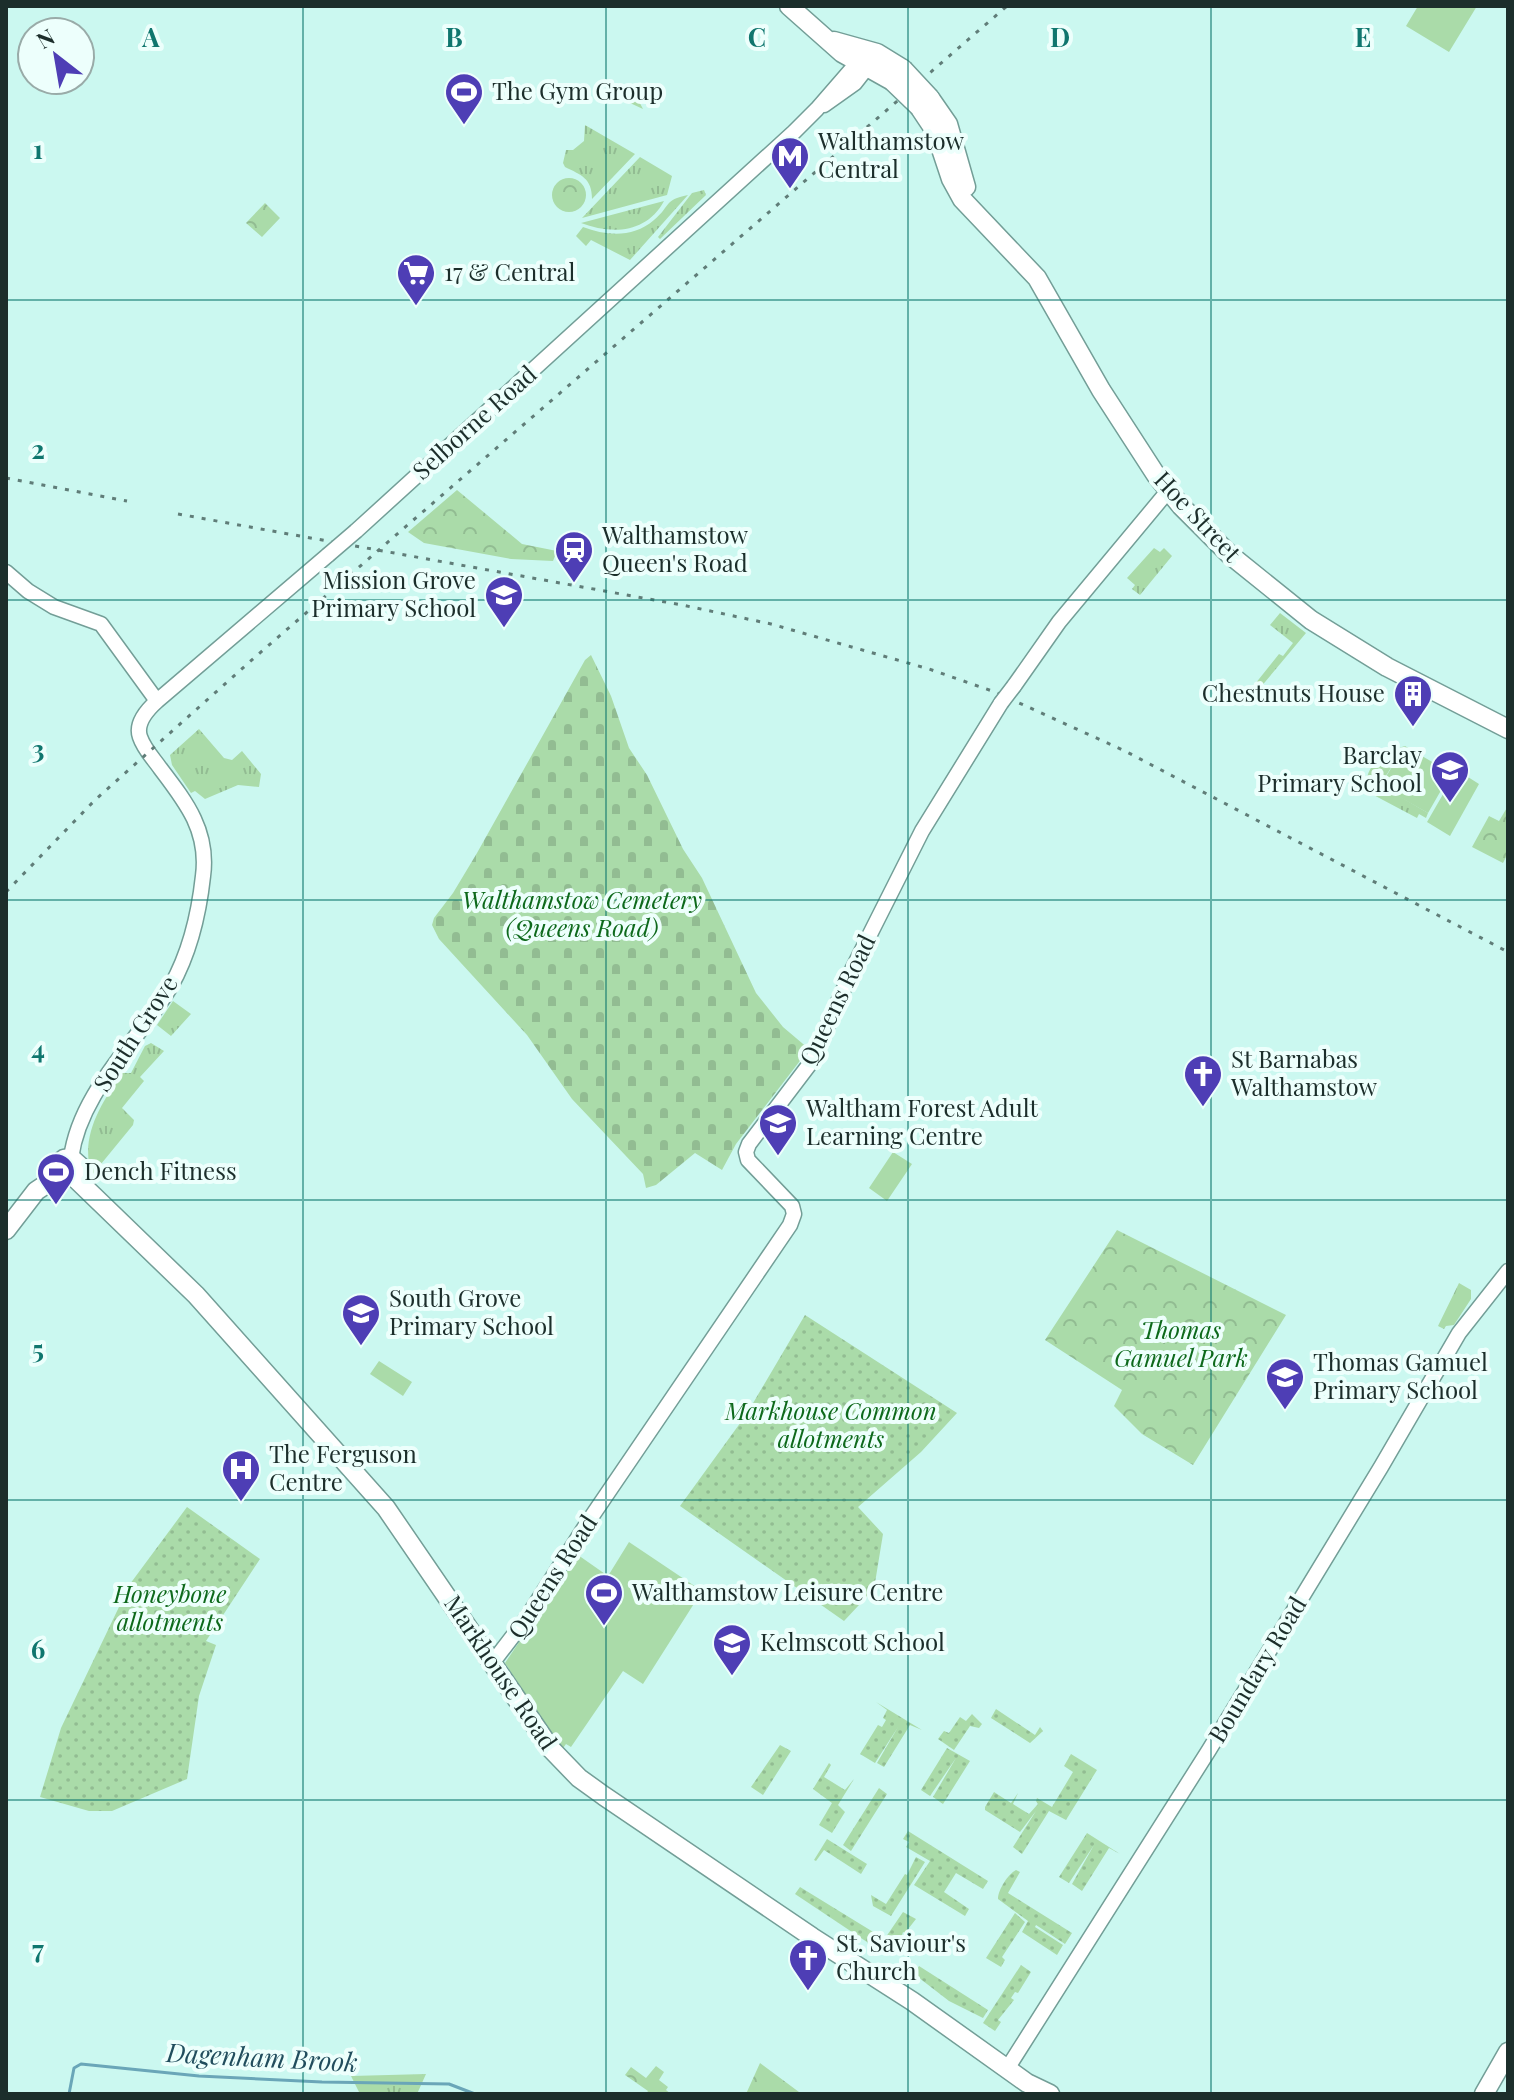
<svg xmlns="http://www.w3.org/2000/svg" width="1514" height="2100" font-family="'Playfair Display',serif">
	<defs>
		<pattern id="grass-tufts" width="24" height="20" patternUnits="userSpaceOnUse" patternTransform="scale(2)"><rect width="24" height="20" fill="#aadba9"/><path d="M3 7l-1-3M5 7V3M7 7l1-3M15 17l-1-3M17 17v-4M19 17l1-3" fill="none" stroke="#92bc92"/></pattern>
		<pattern id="forest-crowns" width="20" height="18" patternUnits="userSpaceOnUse" patternTransform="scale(2)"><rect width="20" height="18" fill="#aadba9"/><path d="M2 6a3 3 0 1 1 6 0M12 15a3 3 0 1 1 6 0" fill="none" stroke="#92bc92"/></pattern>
		<pattern id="cemetery-stones" width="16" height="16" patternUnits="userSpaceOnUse" patternTransform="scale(2)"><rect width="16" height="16" fill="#aadba9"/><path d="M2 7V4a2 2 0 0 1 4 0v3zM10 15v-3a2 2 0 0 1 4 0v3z" fill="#92bc92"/></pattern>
		<pattern id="garden-dots" width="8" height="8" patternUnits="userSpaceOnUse" patternTransform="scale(2)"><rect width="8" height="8" fill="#aadba9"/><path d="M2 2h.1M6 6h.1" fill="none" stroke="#92bc92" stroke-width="1.8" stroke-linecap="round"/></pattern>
	</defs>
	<rect width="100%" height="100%" fill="#cbf8f0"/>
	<path fill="url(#grass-tufts)" d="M619,85L632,88L643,109L630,103L617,101L613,86Z
		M585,125L635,154L592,199C592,178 581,175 565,167L563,163L566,150H573L584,141Z
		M640,157L672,176L667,195L582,218Z
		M704,190L706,195L660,239L658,237L692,193Z
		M688,195L630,260L591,240L586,246L576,236L583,227C607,236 633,238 654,220C671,206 663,200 688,195Z
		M664,201C647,233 612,235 581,223Z
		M1154,548L1160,552L1164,548L1172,556L1140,595L1132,589L1135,585L1127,578Z
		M1280,613L1306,633L1260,688L1255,684L1279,654L1283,656L1293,643L1270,625Z
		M199,729L224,758L232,760L242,751L261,774L259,787L238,785L205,799L195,791L191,793L172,765L170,755Z
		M1405,746L1380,785L1428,813L1426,818L1419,814L1417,818L1366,791C1364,765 1382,753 1405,746Z
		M173,1001L191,1014L171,1036L157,1025Z
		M151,1043L164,1051L140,1077L144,1081L122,1108L134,1120L133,1125L92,1175C79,1137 101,1104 122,1073H131L145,1046Z
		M1459,1283L1471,1290V1299L1454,1325L1446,1326L1444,1329L1438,1326Z
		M426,2074L417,2094H360L351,2076Z"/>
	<path fill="url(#forest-crowns)" d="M552 195a17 17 0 1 1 34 0a17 17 0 1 1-34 0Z
		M265,203L280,218L262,237L246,223Z
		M457,490L522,544L557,551L553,561L511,559L424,543L408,532Z
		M1508,806V853L1503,863L1472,847L1489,816L1499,821Z
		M1117,1230L1286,1315L1193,1465L1142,1434L1114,1406L1122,1390L1045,1340Z
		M760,2063L799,2092L802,2094H746Z
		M656,2066L664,2072L659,2080L668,2087L666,2090L671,2094H646L648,2091L625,2075L631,2067L646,2078Z"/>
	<path fill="url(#cemetery-stones)" d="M591,655L611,696L629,748L647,775L683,849L702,878L756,993L783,1027L809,1049L736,1144L722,1170L695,1153L656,1185L646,1188L643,1174L572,1099L527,1035L439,939L432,925L434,918L453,893L477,853L585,660Z"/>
	<path fill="url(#garden-dots)" d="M805,1315L957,1413L921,1452L858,1507L883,1534L874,1589L844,1621L680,1506L746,1415Z
		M187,1507L260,1559L206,1641L216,1645L199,1696L187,1779L112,1811H89L40,1797L61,1728L130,1584Z
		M876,1702L922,1730L910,1725L884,1767L877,1763L898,1727L875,1763L860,1754L878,1725L882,1727L886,1720L883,1718L887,1710Z
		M996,1709L1035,1735L1040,1727L1043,1731L1030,1743L991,1718Z
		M972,1714L982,1724L979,1728L970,1726L954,1750L938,1739L944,1731L949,1733L960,1717L966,1721Z
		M780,1745L791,1751L763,1795L751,1787Z
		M947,1748L970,1761L943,1804L933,1797L956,1758L930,1796L921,1790Z
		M1071,1754L1097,1770L1066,1820L1049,1811L1022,1854L1013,1847L1036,1811L1020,1832L985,1810V1807L994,1792L1011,1803L1018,1793L1013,1804L1029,1814L1038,1804L1036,1801L1037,1798L1052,1807L1073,1772L1064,1766Z
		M829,1763L831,1765L824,1777L845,1790L854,1779L838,1805L845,1812L832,1833L819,1825L832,1803L813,1789Z
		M879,1788L887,1794L851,1851L843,1845Z
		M908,1831L988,1881L983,1889L956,1873L944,1892L969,1909L965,1916L914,1885L930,1861L906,1847L909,1842L903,1839Z
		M1087,1833L1120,1854L1109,1848L1082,1891L1072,1884L1094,1845L1069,1883L1059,1877Z
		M827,1839L867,1864L861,1874L824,1850L816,1861L814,1860Z
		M916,1857L925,1862L891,1916L873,1906L871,1895L886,1904L905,1874L907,1875Z
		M1016,1870L1020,1872L1008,1893L1072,1933L1065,1944L1036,1925L1035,1927L1063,1945L1057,1955L1022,1932L1028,1921L998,1899C998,1890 1008,1874 1016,1870Z
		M800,1887L883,1938L876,1948L795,1894Z
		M903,1912L916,1919L905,1933L903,1932L898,1948L894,1946L887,1956L877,1950Z
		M1015,1913L1025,1922L1002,1957L1005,1960L1001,1967L986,1958Z
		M1021,1965L1031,1972L1018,1993L1015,1992L1011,1998L1014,2000L998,2020L1001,2022L995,2031L983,2023Z
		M919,1966L988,2010L983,2018L949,2001L914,1974Z"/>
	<path fill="#aadba9" d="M1418,6H1477L1449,52L1406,26Z
		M1405,746L1451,773L1428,813L1380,786Z
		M1457,770L1479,784L1450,836L1427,822Z
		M893,1152L912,1164L887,1201L869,1188Z
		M379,1361L412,1382L403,1396L370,1374Z
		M629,1542L702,1591L643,1684L623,1671L571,1747L566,1744L561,1751L505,1663L578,1555L608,1576Z"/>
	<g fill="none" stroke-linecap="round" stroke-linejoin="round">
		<path stroke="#6aa6b8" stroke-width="3" d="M69,2094L74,2068L81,2064L199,2076L322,2082L449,2084L475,2094"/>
		<defs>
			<path id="tertiary" d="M824,105L855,83L873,60
				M356,531L794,132L817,109L863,56
				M6,572L28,591L54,607L101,624L157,701
				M1014,686L1059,622L1168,491
				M71,1158C80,1091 138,1042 171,986C189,954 199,913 203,876C209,831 186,802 160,768C153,758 144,749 140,737C135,723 147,710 157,701L328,555
				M493,1662L526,1619L590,1519L790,1225L794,1214L792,1206L748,1160L746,1152L749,1144L812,1061L853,968L922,831L1001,703
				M1007,2069L1209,1750L1381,1467L1459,1333L1508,1271"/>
			<path id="primary" d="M789,6L842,53L892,81
				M834,41L877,53L903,69
				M930,98L948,124L966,187
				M919,107L935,131L951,179L962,199L1037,278L1101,390L1156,475L1181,506L1229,554L1311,620L1387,667L1508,729
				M57,1177V1165L64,1159L71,1158L81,1167V1172L77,1180
				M77,1180L196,1295L386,1508L551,1749L579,1778L604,1796L812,1937L912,2001L1027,2083L1050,2094
				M6,1230L36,1191L57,1177
				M1484,2094L1508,2052"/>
		</defs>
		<use href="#tertiary" stroke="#739e97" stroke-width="17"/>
		<use href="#primary" stroke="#739e97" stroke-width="21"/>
		<use href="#tertiary" stroke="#fff" stroke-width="14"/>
		<use href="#primary" stroke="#fff" stroke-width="18"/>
		<path stroke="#607d78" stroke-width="3" stroke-dasharray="4 8" stroke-linecap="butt" d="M6,478L127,501
			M178,514L682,605L771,624L929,669L995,692L1125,751L1508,952
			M6,892L95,800L254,658L1007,6"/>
		<defs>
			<path id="tertiary-bridge" d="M328,555L356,531
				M1001,703L1014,686"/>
			<path id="primary-bridge" d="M903,69L930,98
				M892,81L919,107"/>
		</defs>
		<use href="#tertiary-bridge" stroke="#739e97" stroke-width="17" stroke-linecap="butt"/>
		<use href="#primary-bridge" stroke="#739e97" stroke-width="21" stroke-linecap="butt"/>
		<use href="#tertiary-bridge" stroke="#fff" stroke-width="14"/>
		<use href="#primary-bridge" stroke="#fff" stroke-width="18"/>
	</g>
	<path fill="none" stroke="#0f766e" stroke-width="2" stroke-opacity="0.55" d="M303,6V2094M606,6V2094M908,6V2094M1211,6V2094M6,300H1508M6,600H1508M6,900H1508M6,1200H1508M6,1500H1508M6,1800H1508"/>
	<defs>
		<symbol id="stadium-pin" viewBox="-11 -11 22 30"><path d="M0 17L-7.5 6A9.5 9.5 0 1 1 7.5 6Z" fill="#4e3eb5" stroke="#edfffc"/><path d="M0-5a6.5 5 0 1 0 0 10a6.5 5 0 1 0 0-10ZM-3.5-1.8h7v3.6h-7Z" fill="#fff"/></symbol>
		<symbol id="metro-pin" viewBox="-11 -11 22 30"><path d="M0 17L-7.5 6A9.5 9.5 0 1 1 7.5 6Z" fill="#4e3eb5" stroke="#edfffc"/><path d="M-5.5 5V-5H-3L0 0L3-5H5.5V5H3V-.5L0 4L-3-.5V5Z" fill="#fff"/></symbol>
		<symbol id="supermarket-pin" viewBox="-11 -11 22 30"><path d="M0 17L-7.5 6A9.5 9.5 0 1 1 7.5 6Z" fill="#4e3eb5" stroke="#edfffc"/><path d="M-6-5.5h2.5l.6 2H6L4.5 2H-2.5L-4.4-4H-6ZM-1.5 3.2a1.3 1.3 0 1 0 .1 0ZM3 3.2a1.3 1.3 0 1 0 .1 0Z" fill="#fff"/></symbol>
		<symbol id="station-pin" viewBox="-11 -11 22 30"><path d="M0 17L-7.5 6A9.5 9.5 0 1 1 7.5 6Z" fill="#4e3eb5" stroke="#edfffc"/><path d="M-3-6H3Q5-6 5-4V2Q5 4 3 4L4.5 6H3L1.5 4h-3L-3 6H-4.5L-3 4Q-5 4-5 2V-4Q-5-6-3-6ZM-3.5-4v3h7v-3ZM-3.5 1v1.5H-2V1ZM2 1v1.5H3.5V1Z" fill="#fff"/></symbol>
		<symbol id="school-pin" viewBox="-11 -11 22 30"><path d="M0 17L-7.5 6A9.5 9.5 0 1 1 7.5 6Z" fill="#4e3eb5" stroke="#edfffc"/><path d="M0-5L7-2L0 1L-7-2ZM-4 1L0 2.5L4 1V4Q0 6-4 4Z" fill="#fff"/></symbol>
		<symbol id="building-pin" viewBox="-11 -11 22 30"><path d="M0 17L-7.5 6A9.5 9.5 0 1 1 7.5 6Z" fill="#4e3eb5" stroke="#edfffc"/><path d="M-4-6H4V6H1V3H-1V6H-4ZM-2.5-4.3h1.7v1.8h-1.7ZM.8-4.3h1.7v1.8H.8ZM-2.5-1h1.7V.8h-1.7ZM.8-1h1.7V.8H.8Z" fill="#fff"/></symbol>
		<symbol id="church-pin" viewBox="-11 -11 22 30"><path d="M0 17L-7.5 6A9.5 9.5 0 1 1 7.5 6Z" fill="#4e3eb5" stroke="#edfffc"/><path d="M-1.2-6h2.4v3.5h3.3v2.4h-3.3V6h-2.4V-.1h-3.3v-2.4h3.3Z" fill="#fff"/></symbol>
		<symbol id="university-pin" viewBox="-11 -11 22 30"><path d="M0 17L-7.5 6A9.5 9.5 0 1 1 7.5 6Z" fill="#4e3eb5" stroke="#edfffc"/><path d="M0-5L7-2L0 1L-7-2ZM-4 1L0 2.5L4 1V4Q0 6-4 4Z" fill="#fff"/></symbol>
		<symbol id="hospital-pin" viewBox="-11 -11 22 30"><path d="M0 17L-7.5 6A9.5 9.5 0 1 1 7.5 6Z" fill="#4e3eb5" stroke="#edfffc"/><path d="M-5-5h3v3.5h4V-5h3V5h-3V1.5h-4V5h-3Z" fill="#fff"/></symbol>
	</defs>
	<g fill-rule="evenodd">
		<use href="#stadium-pin" x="442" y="70" width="44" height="60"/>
		<use href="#metro-pin" x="768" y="134" width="44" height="60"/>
		<use href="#supermarket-pin" x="394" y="251" width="44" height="60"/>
		<use href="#station-pin" x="552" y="528" width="44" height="60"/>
		<use href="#school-pin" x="482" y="573" width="44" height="60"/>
		<use href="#building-pin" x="1391" y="672" width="44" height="60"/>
		<use href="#school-pin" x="1428" y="748" width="44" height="60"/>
		<use href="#church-pin" x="1181" y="1052" width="44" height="60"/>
		<use href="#university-pin" x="756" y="1101" width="44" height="60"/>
		<use href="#stadium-pin" x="34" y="1150" width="44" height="60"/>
		<use href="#school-pin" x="339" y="1291" width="44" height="60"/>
		<use href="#school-pin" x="1263" y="1355" width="44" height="60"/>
		<use href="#hospital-pin" x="219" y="1447" width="44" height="60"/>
		<use href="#stadium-pin" x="582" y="1571" width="44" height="60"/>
		<use href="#school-pin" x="710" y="1621" width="44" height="60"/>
		<use href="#church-pin" x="786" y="1936" width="44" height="60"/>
	</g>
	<g text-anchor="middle" stroke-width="8" stroke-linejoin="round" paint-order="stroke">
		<g font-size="24" fill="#1c2e2b" stroke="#edfffc" text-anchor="start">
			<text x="492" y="100">The Gym Group</text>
			<text x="818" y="150">Walthamstow<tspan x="818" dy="28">Central</tspan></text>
			<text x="444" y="281">17 &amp; Central</text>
			<text x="602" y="544">Walthamstow<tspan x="602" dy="28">Queen's Road</tspan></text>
			<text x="476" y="589" text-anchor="end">Mission Grove<tspan x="476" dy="28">Primary School</tspan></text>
			<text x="1385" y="702" text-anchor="end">Chestnuts House</text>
			<text x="1422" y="764" text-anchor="end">Barclay<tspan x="1422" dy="28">Primary School</tspan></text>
			<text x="1231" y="1068">St Barnabas<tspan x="1231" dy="28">Walthamstow</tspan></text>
			<text x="806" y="1117">Waltham Forest Adult<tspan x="806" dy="28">Learning Centre</tspan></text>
			<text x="84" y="1180">Dench Fitness</text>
			<text x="389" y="1307">South Grove<tspan x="389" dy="28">Primary School</tspan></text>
			<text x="1313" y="1371">Thomas Gamuel<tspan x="1313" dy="28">Primary School</tspan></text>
			<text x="269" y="1463">The Ferguson<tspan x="269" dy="28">Centre</tspan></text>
			<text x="632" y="1601">Walthamstow Leisure Centre</text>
			<text x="760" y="1651">Kelmscott School</text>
			<text x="836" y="1952">St. Saviour's<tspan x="836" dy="28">Church</tspan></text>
		</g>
		<g font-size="24" fill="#1c2e2b" stroke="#edfffc">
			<text transform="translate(475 423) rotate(-42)" y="8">Selborne Road</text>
			<text transform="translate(1197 517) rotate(47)" y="8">Hoe Street</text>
			<text transform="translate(838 1000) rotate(-64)" y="8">Queens Road</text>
			<text transform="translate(136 1034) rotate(-57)" y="8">South Grove</text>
			<text transform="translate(553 1577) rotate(-57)" y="8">Queens Road</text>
			<text transform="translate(1258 1670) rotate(-59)" y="8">Boundary Road</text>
			<text transform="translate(500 1673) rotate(56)" y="8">Markhouse Road</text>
		</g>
		<g font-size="24" font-style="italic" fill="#0d691b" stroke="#edfffc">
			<text x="582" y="909">Walthamstow Cemetery<tspan x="582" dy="28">(Queens Road)</tspan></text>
			<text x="1181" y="1339">Thomas<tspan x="1181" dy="28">Gamuel Park</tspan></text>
			<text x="831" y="1420">Markhouse Common<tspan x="831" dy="28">allotments</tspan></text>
			<text x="170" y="1603">Honeybone<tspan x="170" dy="28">allotments</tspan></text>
		</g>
		<g font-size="26" font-style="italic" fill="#214d5d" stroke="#edfffc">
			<text transform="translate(262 2058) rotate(3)" y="9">Dagenham Brook</text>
		</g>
	</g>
	<g font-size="26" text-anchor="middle" font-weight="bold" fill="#0f766e" stroke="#edfffc" stroke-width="8" stroke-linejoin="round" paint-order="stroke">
		<text x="151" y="47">A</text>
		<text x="454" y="47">B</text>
		<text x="757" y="47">C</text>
		<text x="1060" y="47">D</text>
		<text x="1363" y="47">E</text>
		<text x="38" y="159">1</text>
		<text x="38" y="459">2</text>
		<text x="38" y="759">3</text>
		<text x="38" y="1059">4</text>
		<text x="38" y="1359">5</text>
		<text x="38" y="1659">6</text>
		<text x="38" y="1959">7</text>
	</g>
	<rect width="1514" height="2100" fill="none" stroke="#1c2e2b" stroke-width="16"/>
	<g transform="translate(56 56) rotate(329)"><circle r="38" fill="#edfffc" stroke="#99aba8" stroke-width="2"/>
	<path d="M0-6L14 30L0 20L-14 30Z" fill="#4e3eb5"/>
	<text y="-12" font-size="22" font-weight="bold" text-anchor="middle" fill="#1c2e2b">N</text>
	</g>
</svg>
